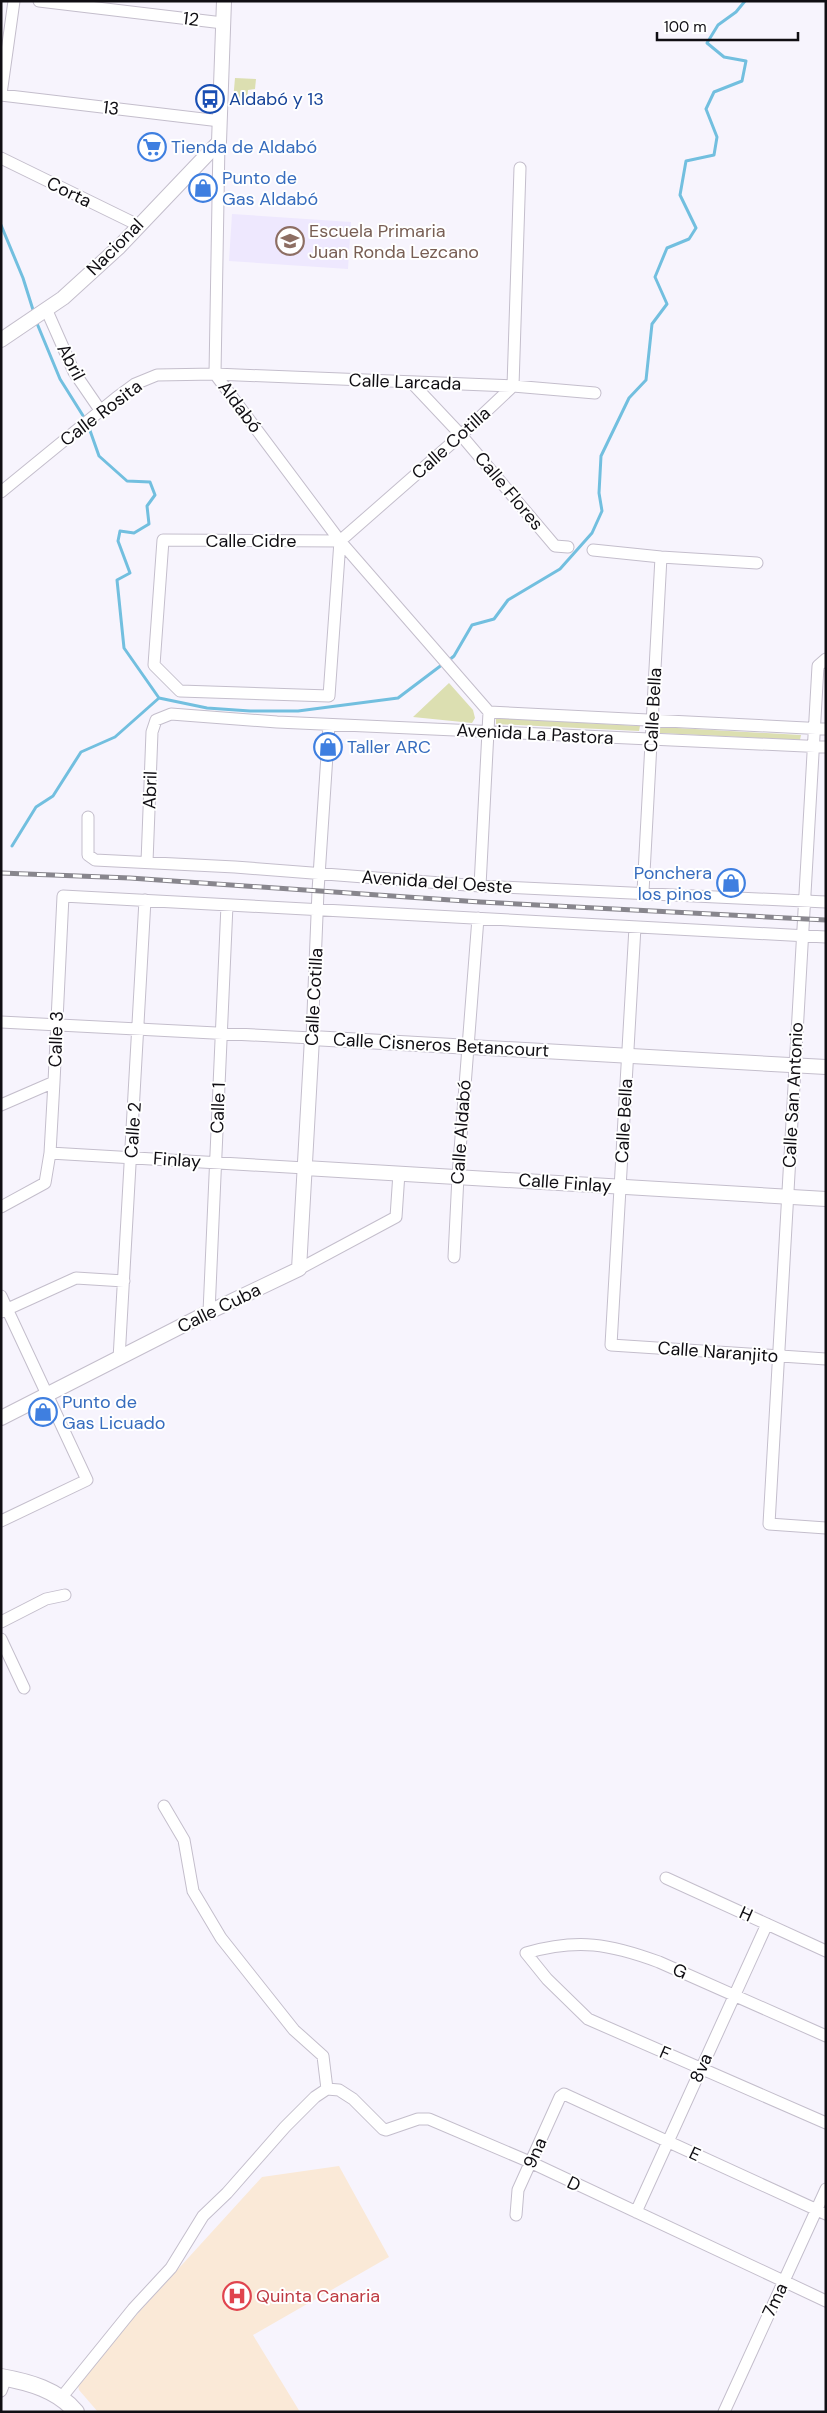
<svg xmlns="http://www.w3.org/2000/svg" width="827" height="2413" font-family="'DM Sans',sans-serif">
	<rect width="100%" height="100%" fill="#f7f4fd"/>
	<path fill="#eee8fe" d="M232,214L351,222L348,269L229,261Z"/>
	<path fill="#fae9d7" d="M339,2166L389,2257L253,2335L300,2412H98L79,2390L77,2380L262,2177Z"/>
	<path fill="#dcdfb1" d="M235,78L256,79L255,89L248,90L247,101H233Z
		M449,683L473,710L475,718L472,723L413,717Z
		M496,718L640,726L639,731L496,724Z
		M660,727L801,735L800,740L660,733Z"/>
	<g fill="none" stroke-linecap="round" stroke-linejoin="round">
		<path stroke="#72bfdf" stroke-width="3" d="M1,225L23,278L34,313
			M36,321L60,379L87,422L99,456L127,481L150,482L155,495L147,506L149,524L134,533L120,531L118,541L130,573L117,580L124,648L159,698L207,708L250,711H298L398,698L443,664
			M448,661L454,656L472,625L494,619L508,600L560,569L592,533L602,511L599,493L601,456L629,398L646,380L652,324L667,304L655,277L667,248L689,239L696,228L680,195L686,161L714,155L717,137L706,109L714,92L742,81L746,61L724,57L707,43L718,25L736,12L745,1
			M12,846L36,807L53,796L81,752L115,737L159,698"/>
		<defs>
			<path id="minor" d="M39,1L223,23
				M1,94L14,1
				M1,95L220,121
				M219,142L215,374L340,541L489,712L480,886
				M1,158L138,225
				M47,311L74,372L100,410
				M412,383L461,435L555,546L568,547
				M1,492L116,398L135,384L157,375L215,374L513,386L595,393
				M340,541L163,540L154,665L180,691L329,696L340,541L461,435L513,386L520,168
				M593,550L661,557L757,563
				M826,659L818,666L769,1524L826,1528
				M489,712L826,729
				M88,817V855L95,860L235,867L480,886L826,902
				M147,862L152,732L156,720L171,714L277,722L826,747
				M643,892L661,557
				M635,927L611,1345L826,1359
				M1,1022L312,1038L318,891L329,725
				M1,1105L54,1082
				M50,1153L305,1168
				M1,1207L45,1183L50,1153L54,1082L63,896L826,937
				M454,1257L458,1176L478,918
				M299,1269L396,1217L399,1173
				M1,1296L87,1480L1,1521
				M1,1312L76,1278L124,1281
				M209,1312L227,905
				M119,1359L145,900
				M1,1622L46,1599L65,1595
				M1,1639L24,1688
				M164,1806L184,1840L193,1891L221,1938L294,2030L323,2056L327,2089
				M666,1878L826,1951
				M826,2036L659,1962C610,1944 578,1938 526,1953L547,1979L588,2019L826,2123
				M327,2089L339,2090L353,2099L383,2129L386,2130L418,2119H429L530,2162L826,2301
				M636,2212L767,1924
				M516,2215L518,2190L560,2097L564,2094L826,2214
				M1,2391L6,2378
				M61,2398L133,2309L171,2268L203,2216L227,2193L285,2127L315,2097L327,2089
				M724,2412L826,2189"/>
			<path id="tertiary" d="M1,340L63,298L119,247L219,142L224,1
				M305,1168L826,1199
				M1,1418L209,1312L299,1269L312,1038L826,1067"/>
			<path id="primary" d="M1,2377C29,2382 58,2390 76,2412"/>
		</defs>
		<use href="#minor" stroke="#c4becc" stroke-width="13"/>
		<use href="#tertiary" stroke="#c4becc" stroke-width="16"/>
		<use href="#primary" stroke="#c4becc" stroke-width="18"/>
		<use href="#minor" stroke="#fff" stroke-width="11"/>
		<use href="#tertiary" stroke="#fff" stroke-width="14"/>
		<use href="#primary" stroke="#fff" stroke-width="16"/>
		<defs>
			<path id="rail" d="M1,873L130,878L480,902L826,920"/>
		</defs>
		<use href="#rail" stroke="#88868d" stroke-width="5"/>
		<use href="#rail" stroke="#fff" stroke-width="3" stroke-dasharray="9" stroke-linecap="butt"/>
	</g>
	<defs>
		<symbol id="bus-ring" viewBox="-11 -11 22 22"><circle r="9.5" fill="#fff" stroke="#1a4fb4" stroke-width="1.5"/><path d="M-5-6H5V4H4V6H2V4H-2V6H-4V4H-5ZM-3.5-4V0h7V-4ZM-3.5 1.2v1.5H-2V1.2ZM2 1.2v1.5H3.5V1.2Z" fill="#1a4fb4"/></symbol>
		<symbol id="supermarket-ring" viewBox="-11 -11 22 22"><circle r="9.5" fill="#fff" stroke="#3f7fe0" stroke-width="1.5"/><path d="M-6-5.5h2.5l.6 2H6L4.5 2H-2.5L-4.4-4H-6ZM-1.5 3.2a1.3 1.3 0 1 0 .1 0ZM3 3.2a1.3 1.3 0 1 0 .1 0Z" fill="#3f7fe0"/></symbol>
		<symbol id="shop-ring" viewBox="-11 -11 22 22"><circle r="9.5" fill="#fff" stroke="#3f7fe0" stroke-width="1.5"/><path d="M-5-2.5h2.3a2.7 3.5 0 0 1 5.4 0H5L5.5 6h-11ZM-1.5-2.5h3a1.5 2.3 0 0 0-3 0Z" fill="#3f7fe0"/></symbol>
		<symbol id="school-ring" viewBox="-11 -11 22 22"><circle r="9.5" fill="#fff" stroke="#8d6e63" stroke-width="1.5"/><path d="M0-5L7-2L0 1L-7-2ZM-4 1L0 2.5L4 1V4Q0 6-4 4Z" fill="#8d6e63"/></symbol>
		<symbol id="hospital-ring" viewBox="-11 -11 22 22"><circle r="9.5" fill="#fff" stroke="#e0444e" stroke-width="1.5"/><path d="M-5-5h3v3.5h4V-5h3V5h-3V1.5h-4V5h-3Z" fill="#e0444e"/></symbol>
	</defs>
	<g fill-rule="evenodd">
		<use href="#bus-ring" x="194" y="83" width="32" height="32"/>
		<use href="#supermarket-ring" x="136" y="131" width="32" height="32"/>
		<use href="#shop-ring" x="187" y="172" width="32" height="32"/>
		<use href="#school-ring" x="274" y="225" width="32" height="32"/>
		<use href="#shop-ring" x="312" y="731" width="32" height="32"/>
		<use href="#shop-ring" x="715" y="867" width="32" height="32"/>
		<use href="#shop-ring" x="27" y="1396" width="32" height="32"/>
		<use href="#hospital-ring" x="221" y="2280" width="32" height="32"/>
	</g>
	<g text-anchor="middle" stroke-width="4" stroke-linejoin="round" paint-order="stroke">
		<g font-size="18" fill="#100e13" stroke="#fff">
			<text transform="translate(191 19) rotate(7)" y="6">12</text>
			<text transform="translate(111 108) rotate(7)" y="6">13</text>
			<text transform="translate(69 192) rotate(26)" y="6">Corta</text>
			<text transform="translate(115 247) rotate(-45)" y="6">Nacional</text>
			<text transform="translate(71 362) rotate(62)" y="6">Abril</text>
			<text transform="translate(405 382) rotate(2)" y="6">Calle Larcada</text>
			<text transform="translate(240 407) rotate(53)" y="6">Aldabó</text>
			<text transform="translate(101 413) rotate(-37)" y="6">Calle Rosita</text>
			<text transform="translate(451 443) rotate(-42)" y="6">Calle Cotilla</text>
			<text transform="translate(509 491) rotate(50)" y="6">Calle Flores</text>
			<text x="251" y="547">Calle Cidre</text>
			<text transform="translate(653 710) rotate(-87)" y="6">Calle Bella</text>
			<text transform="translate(535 734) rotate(3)" y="6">Avenida La Pastora</text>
			<text transform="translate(150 790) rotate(-88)" y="6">Abril</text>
			<text transform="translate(437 882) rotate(4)" y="6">Avenida del Oeste</text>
			<text transform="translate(314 997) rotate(-87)" y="6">Calle Cotilla</text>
			<text transform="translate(56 1039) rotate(-88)" y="6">Calle 3</text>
			<text transform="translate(441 1045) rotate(3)" y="6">Calle Cisneros Betancourt</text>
			<text transform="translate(793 1095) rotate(-87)" y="6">Calle San Antonio</text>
			<text transform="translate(218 1108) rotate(-88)" y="6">Calle 1</text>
			<text transform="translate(624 1121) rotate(-87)" y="6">Calle Bella</text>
			<text transform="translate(133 1130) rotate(-86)" y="6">Calle 2</text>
			<text transform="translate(461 1132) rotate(-86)" y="6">Calle Aldabó</text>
			<text transform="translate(177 1160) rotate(4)" y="6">Finlay</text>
			<text transform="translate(565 1183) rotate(4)" y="6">Calle Finlay</text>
			<text transform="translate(219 1308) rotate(-26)" y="6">Calle Cuba</text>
			<text transform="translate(718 1352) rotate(4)" y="6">Calle Naranjito</text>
			<text transform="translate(746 1914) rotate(24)" y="6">H</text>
			<text transform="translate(680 1971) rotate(24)" y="6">G</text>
			<text transform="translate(665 2053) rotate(23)" y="6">F</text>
			<text transform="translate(701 2068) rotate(-66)" y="6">8va</text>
			<text transform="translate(535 2153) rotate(-66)" y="6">9na</text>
			<text transform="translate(695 2154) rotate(25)" y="6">E</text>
			<text transform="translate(574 2184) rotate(25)" y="6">D</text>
			<text transform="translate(775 2300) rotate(-65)" y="6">7ma</text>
		</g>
		<g font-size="18" fill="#164399" stroke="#fff" text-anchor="start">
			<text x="229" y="105">Aldabó y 13</text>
		</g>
		<g font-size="18" fill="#366cbe" stroke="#fff" text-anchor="start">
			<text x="171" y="153">Tienda de Aldabó</text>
			<text x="222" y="184">Punto de<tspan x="222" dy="21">Gas Aldabó</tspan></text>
			<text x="347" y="753">Taller ARC</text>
			<text x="712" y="879" text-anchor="end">Ponchera<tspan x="712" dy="21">los pinos</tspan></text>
			<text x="62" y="1408">Punto de<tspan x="62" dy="21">Gas Licuado</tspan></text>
		</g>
		<g font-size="18" fill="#785e54" stroke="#fff" text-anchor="start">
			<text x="309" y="237">Escuela Primaria<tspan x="309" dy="21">Juan Ronda Lezcano</tspan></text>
		</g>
		<g font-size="18" fill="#be3a42" stroke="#fff" text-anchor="start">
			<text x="256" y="2302">Quinta Canaria</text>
		</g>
	</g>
	<rect width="827" height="2413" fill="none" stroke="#100e13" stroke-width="5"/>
	<path d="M657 32v8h141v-8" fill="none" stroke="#100e13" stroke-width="2.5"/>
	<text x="664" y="32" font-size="15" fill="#100e13" stroke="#ffffff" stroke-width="4" paint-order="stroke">100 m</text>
</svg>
